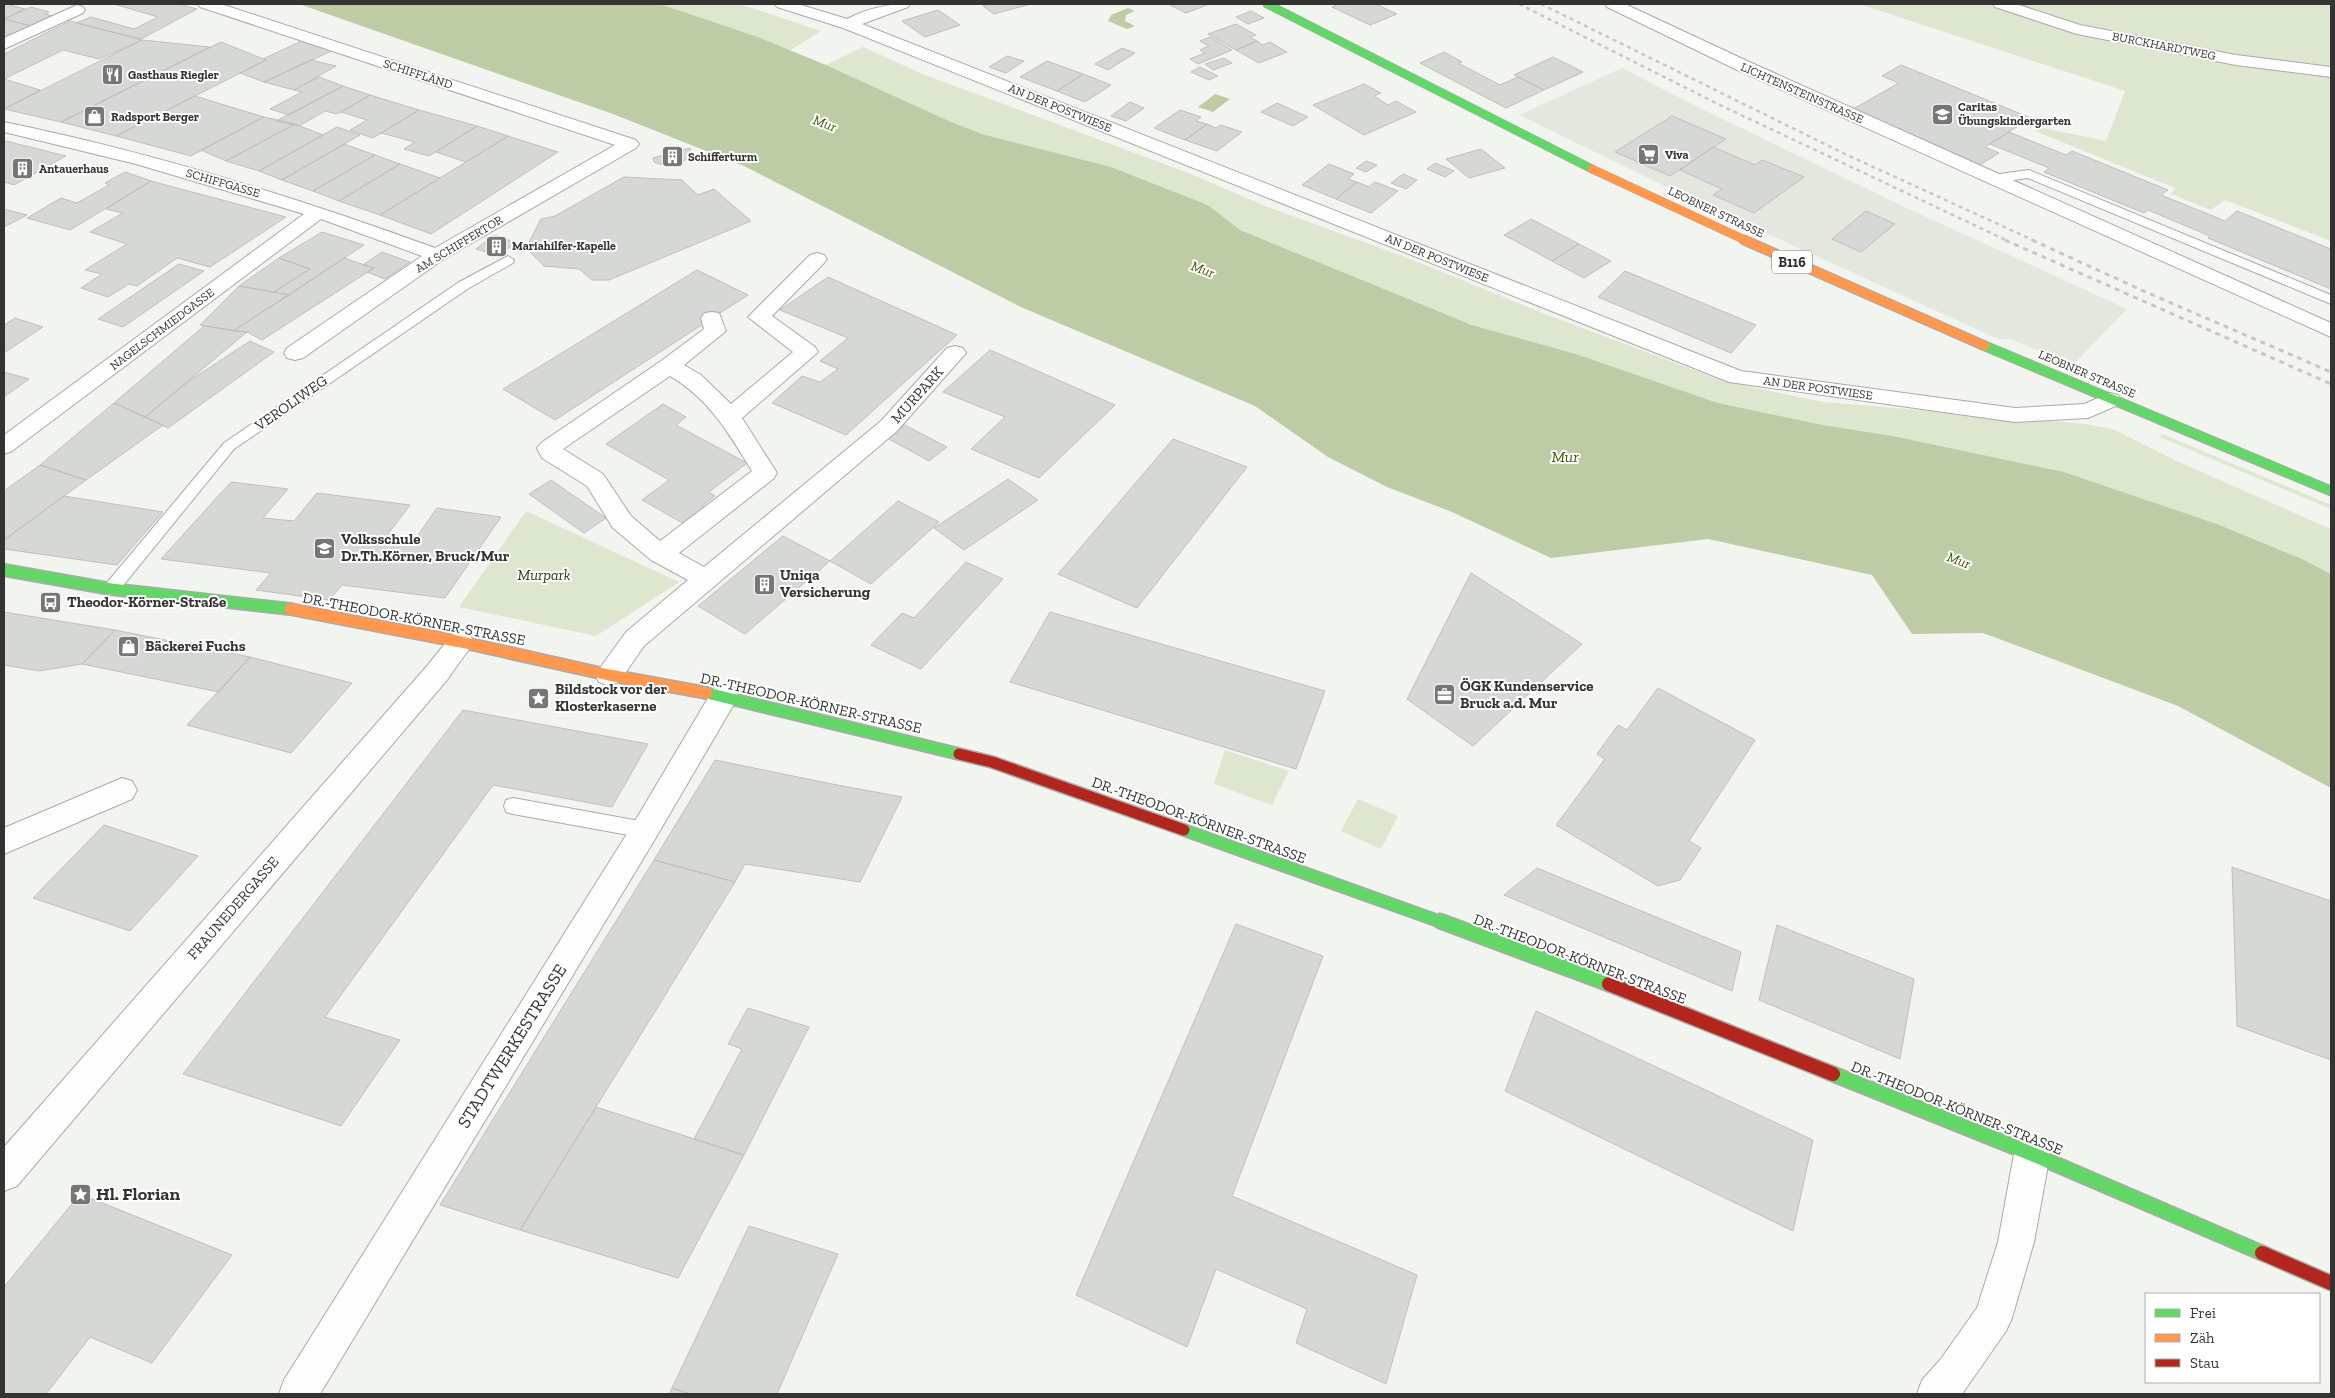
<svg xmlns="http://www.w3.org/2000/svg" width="2335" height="1398" font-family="'Zilla Slab',serif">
	<rect width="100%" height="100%" fill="#f2f4f0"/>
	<path fill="#e3e7de" d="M1622,68L1694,105L1898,204L2127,309L2072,366L2012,339H1998L1700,203L1519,115Z"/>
	<path fill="#dde6cf" d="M660,4H740L821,31L789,51L758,37Z
		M1859,4H2331V241L2225,200L2211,210L2171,194L2175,188L2035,131L2043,128L2106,141L2125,91Z
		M863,47L925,75L1191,174L1265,206L1405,257L1545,314L1723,381L1823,402L2085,424L2113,429L2181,463L2331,529V574L2302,559L2217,524L2064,472L1893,436L1823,425L1718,403L1576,354L1472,325L1240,230L1208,205L1111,167L982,134L949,121L826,65Z
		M2162,434L2331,505V509L2160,437Z
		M526,511L679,582L596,636L459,607Z
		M1225,750L1289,771L1272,805L1214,784Z
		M1358,799L1398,816L1381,849L1341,831Z"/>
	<path fill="#becca6" d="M299,4H660L758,37L826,65L949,121L982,134L1111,167L1208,205L1240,230L1472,325L1576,354L1718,403L1823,425L1893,436L2064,472L2217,524L2302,559L2331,574V788L2178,706L1983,633L1912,634L1872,575L1708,539L1551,558L1452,512L1387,487L1328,457L1255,406L1023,308L744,166L613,114Z
		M1128,8L1135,11L1126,15L1125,21L1135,26L1127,29L1108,21L1111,15Z
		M1215,94L1230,99L1213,112L1198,107Z"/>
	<path fill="#d6d8d5" stroke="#bfc0be" d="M4,4H6L25,9L4,19Z
		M114,4H179L197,9L141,39L76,23L91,17L134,29L158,17Z
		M990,4H1031L994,14L983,6Z
		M1168,4H1210L1186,13Z
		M1339,4H1376L1397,14L1370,25L1332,7Z
		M31,7L49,12L45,14L52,16L31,26L4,19Z
		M938,10L960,25L925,37L902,21Z
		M1251,11L1264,18L1248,24L1236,17Z
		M4,19L31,26L4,39Z
		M70,21L142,40L99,59L63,50L4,79L40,90L4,109V54Z
		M1236,24L1256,35L1250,37L1257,41L1236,50L1208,34Z
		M1210,37L1232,50L1198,64L1190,59L1205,53L1200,50L1209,46L1200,41Z
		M308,38L336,49L264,82L240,73L266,60L263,59Z
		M142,40L210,47L61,122L4,109Z
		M1257,41L1263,45L1270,42L1287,52L1259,63L1236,50Z
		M221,42L266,60L116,136L61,122Z
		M1122,48L1135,53L1108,70L1095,64Z
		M1444,52L1462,62L1458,63L1500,85L1518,77L1544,90L1506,108L1420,63Z
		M1007,56L1024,61L1006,73L989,67Z
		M1553,57L1583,72L1544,90L1514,75Z
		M1224,58L1232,63L1213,70L1205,64Z
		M311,60L336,66L294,90L264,82Z
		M1047,61L1083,74L1057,91L1020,77Z
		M1901,65L2031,118L1985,147L1999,153L1980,165L1853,109L1899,83L1882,76Z
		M1200,67L1218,76L1209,80L1191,72Z
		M1083,74L1111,85L1085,102L1057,91Z
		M319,77L343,86L289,115L270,109L302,92L294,90Z
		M1364,84L1381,93L1374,96L1388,105L1396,101L1416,112L1364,135L1313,105Z
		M343,86L370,95L337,114L325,111L299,126L276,121Z
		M370,95L419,110L373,138L350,130L367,120L341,112Z
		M195,96L264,117L191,156L116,136Z
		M1130,102L1144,108L1126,121L1111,116Z
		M1277,103L1308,117L1293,126L1261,112Z
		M419,110L477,126L429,156L404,149L415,142L381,133Z
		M1180,110L1201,117L1196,121L1207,124L1185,140L1154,128Z
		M1672,116L1726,139L1670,176L1615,152Z
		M264,117L295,124L226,161L201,150Z
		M295,124L323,135L259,171L226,161Z
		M1207,124L1216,128L1221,125L1242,132L1217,151L1185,140Z
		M477,126L508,136L466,162L436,152Z
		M337,127L360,135L282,180L259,171Z
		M2009,132L2066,155L2072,151L2168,190L2161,195L2225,221L2237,211L2331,249V289L2208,238L2210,236L2148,210L2144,213L2044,172L2049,168L1990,144Z
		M508,136L558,152L431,234L380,215Z
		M6,141L66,156L14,185L4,182V142Z
		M344,144L375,155L313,191L282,180Z
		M1713,147L1755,165L1762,160L1804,177L1754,213L1713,195L1722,189L1680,170Z
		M690,148L691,157L675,165L659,164L654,162L653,158Z
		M1481,149L1505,168L1469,178L1446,159Z
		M375,155L400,164L339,201L313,191Z
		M1366,161L1377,165L1366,172L1356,168Z
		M1435,163L1454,171L1445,177L1427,169Z
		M400,164L440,178L380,215L339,201Z
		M1329,164L1354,174L1348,179L1357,182L1336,199L1302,185Z
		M125,172L151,181L70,230L27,218L61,198L77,203L109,185L105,183Z
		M1403,174L1417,180L1406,189L1391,183Z
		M624,177L682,180L698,195L714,189L751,221L609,280H592L579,269L544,266L526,248L541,219L555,216Z
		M151,181L286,217L210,267L177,258L137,286L129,284L108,297L81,288L102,274L85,270L127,244L90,232L123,213L106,209Z
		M1357,182L1369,187L1375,182L1398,191L1371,213L1336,199Z
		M4,209L27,215L4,227Z
		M1866,211L1895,224L1861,252L1832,239Z
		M1531,219L1579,244L1552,261L1504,235Z
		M322,232L364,245L289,295L274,292L310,269L279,258Z
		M493,236H497L516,243L498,255L476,249Z
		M1579,244L1611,261L1584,278L1552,261Z
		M382,252L410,262L385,279L367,272L374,268L363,265Z
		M279,258L310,269L274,292L239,286Z
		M344,258L374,268L262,340L247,332L233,331Z
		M179,264L204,271L123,327L98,319Z
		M697,270L748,295L555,420L503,389Z
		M1625,271L1756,325L1731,353L1598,297Z
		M828,277L957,335L846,435L772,403L802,376L820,382L838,369L820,361L848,338L780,310Z
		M239,286L289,295L233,331L200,325Z
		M15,318L43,327L4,353V325Z
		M204,326L247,332L145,417L114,403Z
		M250,341L274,352L168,428L145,417L189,381Z
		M990,350L1115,405L1039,478L971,449L1005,417L943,392Z
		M4,372L29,379L4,397Z
		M114,403L163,425L86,480L40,465Z
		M663,404L686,417L676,425L747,463L709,492L715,496L702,506L709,510L688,526L642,500L669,480L606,444Z
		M905,425L947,447L929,461L887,438Z
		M1173,439L1247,467L1137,608L1058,574Z
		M40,465L86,480L4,540V491Z
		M1008,479L1038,500L964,550L934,528Z
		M551,480L606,518L584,533L529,494Z
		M231,482L288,489L263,518L294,521L317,493L410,505L388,534L416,538L437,508L501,517L445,598L342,585L329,600L256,590L271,573L161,559Z
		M64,496L163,512L117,565L4,549V540Z
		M898,501L939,522L871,584L830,561Z
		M783,536L830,561L745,634L698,606Z
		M966,562L1003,579L921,669L871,645L902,613L914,618Z
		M1471,573L1582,644L1473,746L1407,699Z
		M4,612L115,630L82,664L39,671L4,665Z
		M1050,612L1325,691L1296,769L1010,682Z
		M115,630L250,657L219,692L82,664Z
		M250,657L352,683L291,753L187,725Z
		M1658,688L1755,740L1689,841L1701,848L1680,880L1658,886L1556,825L1605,759L1597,754L1618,725L1627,730Z
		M463,710L648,744L612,807L493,785L325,1017L400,1040L341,1126L183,1074Z
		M715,760L832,784L902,797L860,882L745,864L735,882L654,860Z
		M104,825L198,856L130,931L33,898Z
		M654,860L735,882L520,1230L440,1205Z
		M2232,867L2331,901V1060L2237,1026Z
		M1537,868L1741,952L1732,991L1504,895Z
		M1236,924L1323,956L1232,1196L1417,1275L1386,1384L1296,1343L1307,1309L1216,1269L1187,1347L1076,1295Z
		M1777,925L1914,979L1900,1059L1759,1000Z
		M748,1008L809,1027L744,1155L694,1139L742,1049L728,1044Z
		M1536,1011L1813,1140L1793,1231L1505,1091Z
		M596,1107L744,1155L678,1278L520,1230Z
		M80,1194L232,1255L152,1363L90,1337L46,1394H4V1287Z
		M749,1226L838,1254L777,1394H690L672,1388Z
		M672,1388L690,1394H669Z"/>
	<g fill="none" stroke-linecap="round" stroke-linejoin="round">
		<defs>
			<path id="lane" d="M2029,170L2331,295V304L2028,178L1992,183L1986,179L1992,175Z
				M508,256L514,260L513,263L469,288L234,449L117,593L111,595L105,593L103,589L105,585L224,443L459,282Z
				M513,798L645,822L652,824L654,830L652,836L645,838L513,814L506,812L504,806L506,800Z"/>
			<path id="street" d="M198,4H221L636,140L639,144L636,148L444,259L303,358L295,360L287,358L284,353L287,348L422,256L321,219L12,451L4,454V435L304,214L136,164L4,132V122C151,152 295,197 435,248L615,145L200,7Z
				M775,4H798L847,19C868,8 887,4 910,4L908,7L862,24L1741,371L2015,408L2084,404L2110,393L2118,395L2121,400L2118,405L2088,418L2015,422L1729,382L843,28L777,7Z
				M1605,4H1625L1745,60L2331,323V337L1733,68L1607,7Z
				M1993,4H2016L2080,25L2236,55L2331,67V77L2236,65L2077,34L1995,7Z
				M77,5L83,7L85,10L83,13L4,49V38Z
				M817,253L824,255L827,259L824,263L772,316L815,347L818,352L742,418L777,473L773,479L679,553L704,567L881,421L947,348L955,346L963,348L966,353L897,431L644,646L619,682L609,686L599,682L595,675L626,632L688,580L651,560L613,528L587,486L542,458L537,448L541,443L661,361L704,329L701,318L705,313L712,312L719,313L726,331L684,365L701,375L731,404L793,352L748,317L810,255ZM670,376C710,400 728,432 752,471L660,541L631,516L603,474L563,449Z
				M461,632L470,635L474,642L447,680L17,1186L4,1191V1147L427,666L452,635Z
				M724,685L734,688L738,696L734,704L655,839L320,1394H279L284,1380L635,821L714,688Z
				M122,778L132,781L137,790L132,799L4,854V828Z
				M2032,1136L2044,1142L2050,1154L2034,1242L2012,1318L2006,1331L1962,1394H1917L1922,1380L1940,1360L1977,1308L1998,1242L2014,1154L2020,1142Z"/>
			<path id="fast-far3" d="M1267,4L1592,169"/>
			<path id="fast-far2" d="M1985,346L2331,491"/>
			<path id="fast-far1" d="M4,570L111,589L290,609
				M707,693L959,754
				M1184,830L1444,923"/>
			<path id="fast" d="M1440,921L1609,984
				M1833,1074L2032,1154L2262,1253"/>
			<path id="slow-far2" d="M1592,169L1747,241"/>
			<path id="slow-far1" d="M1744,240L1985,346"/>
			<path id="slow" d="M290,609L461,642L609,675L707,693"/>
			<path id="jam-far1" d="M959,754L992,762L1184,830"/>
			<path id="jam" d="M1609,984L1833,1074
				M2262,1253L2331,1283"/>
		</defs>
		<use href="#lane" stroke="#aaaba9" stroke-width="2"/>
		<use href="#street" stroke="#aaaba9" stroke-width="2"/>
		<use href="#fast-far3" stroke="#aaaba9" stroke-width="9"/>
		<use href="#fast-far2" stroke="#aaaba9" stroke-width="11"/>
		<use href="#fast-far1" stroke="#aaaba9" stroke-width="14"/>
		<use href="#fast" stroke="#aaaba9" stroke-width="17"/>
		<use href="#slow-far2" stroke="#aaaba9" stroke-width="9"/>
		<use href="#slow-far1" stroke="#aaaba9" stroke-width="11"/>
		<use href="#slow" stroke="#aaaba9" stroke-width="14"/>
		<use href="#jam-far1" stroke="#aaaba9" stroke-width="14"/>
		<use href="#jam" stroke="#aaaba9" stroke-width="17"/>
		<use href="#lane" fill="#fdfdfd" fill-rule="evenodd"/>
		<use href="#street" fill="#fdfdfd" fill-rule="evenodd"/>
		<use href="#fast-far3" stroke="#63d668" stroke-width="8"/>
		<use href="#fast-far2" stroke="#63d668" stroke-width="9"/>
		<use href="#fast-far1" stroke="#63d668" stroke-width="11"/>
		<use href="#fast" stroke="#63d668" stroke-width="14"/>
		<use href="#slow-far2" stroke="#ff974d" stroke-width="8"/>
		<use href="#slow-far1" stroke="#ff974d" stroke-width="9"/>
		<use href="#slow" stroke="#ff974d" stroke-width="11"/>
		<use href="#jam-far1" stroke="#b3261e" stroke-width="11"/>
		<use href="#jam" stroke="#b3261e" stroke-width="14"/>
		<path stroke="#c7c8c6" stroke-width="2.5" stroke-dasharray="4 4" stroke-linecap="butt" d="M1519,4L1720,105L2008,241
			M1541,4L1845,154L2035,241"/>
		<path stroke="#c7c8c6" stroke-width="3" stroke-dasharray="5 5" stroke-linecap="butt" d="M2005,240L2331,384
			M2032,240L2148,293L2331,372"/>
	</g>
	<defs>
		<symbol id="restaurant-square" viewBox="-11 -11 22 22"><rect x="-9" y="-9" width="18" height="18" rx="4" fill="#767774" stroke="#fff"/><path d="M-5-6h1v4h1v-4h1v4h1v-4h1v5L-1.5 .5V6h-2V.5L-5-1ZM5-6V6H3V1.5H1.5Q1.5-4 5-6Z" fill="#fff"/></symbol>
		<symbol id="school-square" viewBox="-11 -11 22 22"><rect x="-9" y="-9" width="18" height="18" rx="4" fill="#767774" stroke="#fff"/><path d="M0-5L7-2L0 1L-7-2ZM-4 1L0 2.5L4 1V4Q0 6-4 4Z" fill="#fff"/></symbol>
		<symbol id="shop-square" viewBox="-11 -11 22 22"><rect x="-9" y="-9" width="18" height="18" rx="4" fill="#767774" stroke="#fff"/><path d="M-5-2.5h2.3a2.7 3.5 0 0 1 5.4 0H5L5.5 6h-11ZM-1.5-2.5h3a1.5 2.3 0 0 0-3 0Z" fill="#fff"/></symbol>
		<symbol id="supermarket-square" viewBox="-11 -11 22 22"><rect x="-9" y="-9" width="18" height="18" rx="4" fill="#767774" stroke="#fff"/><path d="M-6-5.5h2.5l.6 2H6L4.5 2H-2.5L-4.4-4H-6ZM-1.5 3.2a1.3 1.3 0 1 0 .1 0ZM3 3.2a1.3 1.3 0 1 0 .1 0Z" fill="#fff"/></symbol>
		<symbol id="building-square" viewBox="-11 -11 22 22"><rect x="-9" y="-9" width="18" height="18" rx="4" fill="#767774" stroke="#fff"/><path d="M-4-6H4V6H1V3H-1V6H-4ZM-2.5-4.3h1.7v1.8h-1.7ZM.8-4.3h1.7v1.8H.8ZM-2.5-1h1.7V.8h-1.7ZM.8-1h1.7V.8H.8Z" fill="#fff"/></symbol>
		<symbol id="bus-square" viewBox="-11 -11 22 22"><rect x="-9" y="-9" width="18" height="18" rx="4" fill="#767774" stroke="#fff"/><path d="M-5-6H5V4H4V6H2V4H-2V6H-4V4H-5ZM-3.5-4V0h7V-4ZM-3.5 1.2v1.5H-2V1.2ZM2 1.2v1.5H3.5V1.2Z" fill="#fff"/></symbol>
		<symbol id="office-square" viewBox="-11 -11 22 22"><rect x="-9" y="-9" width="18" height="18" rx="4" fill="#767774" stroke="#fff"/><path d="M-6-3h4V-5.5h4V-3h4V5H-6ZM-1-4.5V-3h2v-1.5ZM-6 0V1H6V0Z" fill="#fff"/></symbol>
		<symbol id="sight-square" viewBox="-11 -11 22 22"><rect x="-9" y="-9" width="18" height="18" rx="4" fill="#767774" stroke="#fff"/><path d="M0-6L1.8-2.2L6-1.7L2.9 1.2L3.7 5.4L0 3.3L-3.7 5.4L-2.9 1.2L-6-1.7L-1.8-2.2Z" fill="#fff"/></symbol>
	</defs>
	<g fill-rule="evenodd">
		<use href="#restaurant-square" x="100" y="62" width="25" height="25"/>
		<use href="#school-square" x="1930" y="102" width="25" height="25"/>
		<use href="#shop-square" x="82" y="104" width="25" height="25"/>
		<use href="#supermarket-square" x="1636" y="142" width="25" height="25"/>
		<use href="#building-square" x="660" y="144" width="25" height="25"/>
		<use href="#building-square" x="10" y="156" width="25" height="25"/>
		<use href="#building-square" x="484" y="234" width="25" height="25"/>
		<use href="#school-square" x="312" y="536" width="25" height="25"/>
		<use href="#building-square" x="752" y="572" width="25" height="25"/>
		<use href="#bus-square" x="38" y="590" width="25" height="25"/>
		<use href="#shop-square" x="116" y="634" width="25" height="25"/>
		<use href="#office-square" x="1432" y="682" width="25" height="25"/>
		<use href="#sight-square" x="526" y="686" width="25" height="25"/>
		<use href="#sight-square" x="68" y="1182" width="25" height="25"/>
	</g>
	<g text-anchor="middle" stroke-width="4" stroke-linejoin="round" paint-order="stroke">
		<g font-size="12" fill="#333432" stroke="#fff">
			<text transform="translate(2164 46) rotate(11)" y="4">BURCKHARDTWEG</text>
			<text transform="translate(418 74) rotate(18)" y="4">SCHIFFLÄND</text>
			<text transform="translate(1802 93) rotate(24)" y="4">LICHTENSTEINSTRASSE</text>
			<text transform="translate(1060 108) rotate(22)" y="4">AN DER POSTWIESE</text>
			<text transform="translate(223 183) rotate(16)" y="4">SCHIFFGASSE</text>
			<text transform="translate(1716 212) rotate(25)" y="4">LEOBNER STRASSE</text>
			<text transform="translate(459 244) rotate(-31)" y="4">AM SCHIFFERTOR</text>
			<text transform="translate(1437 258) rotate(22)" y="4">AN DER POSTWIESE</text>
			<text transform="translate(162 329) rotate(-37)" y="4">NAGELSCHMIEDGASSE</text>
			<text transform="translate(2087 374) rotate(23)" y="4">LEOBNER STRASSE</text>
			<text transform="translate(1818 388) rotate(8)" y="4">AN DER POSTWIESE</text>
		</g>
		<g font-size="12" font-weight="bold" fill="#333432" stroke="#fff" text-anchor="start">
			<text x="128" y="79">Gasthaus Riegler</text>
			<text x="1958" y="111">Caritas<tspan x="1958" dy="14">Übungskindergarten</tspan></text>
			<text x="111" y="121">Radsport Berger</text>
			<text x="1665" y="159">Viva</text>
			<text x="688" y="161">Schifferturm</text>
			<text x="39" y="173">Antauerhaus</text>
			<text x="512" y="250">Mariahilfer-Kapelle</text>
		</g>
		<g font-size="14" font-style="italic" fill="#415701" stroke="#fff">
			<text transform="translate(825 123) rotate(21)" y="5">Mur</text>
			<text transform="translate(1203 269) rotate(21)" y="5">Mur</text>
			<text transform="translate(1959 560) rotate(21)" y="5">Mur</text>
		</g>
		<rect fill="#fff" stroke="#707170" stroke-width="1" x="1772" y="250.5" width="40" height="23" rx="4"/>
		<g font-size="14" font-weight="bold" fill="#333432">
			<text x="1792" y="267">B116</text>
		</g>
		<g font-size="15" fill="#333432" stroke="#fff">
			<text transform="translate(917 395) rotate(-48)" y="5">MURPARK</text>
			<text transform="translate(291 403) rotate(-35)" y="5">VEROLIWEG</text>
			<text transform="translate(414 619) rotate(11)" y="5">DR.-THEODOR-KÖRNER-STRASSE</text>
			<text transform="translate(811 703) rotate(13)" y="5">DR.-THEODOR-KÖRNER-STRASSE</text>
			<text transform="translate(1199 820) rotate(20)" y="5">DR.-THEODOR-KÖRNER-STRASSE</text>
			<text transform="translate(233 908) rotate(-49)" y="5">FRAUNEDERGASSE</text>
			<text transform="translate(1580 959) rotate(21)" y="5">DR.-THEODOR-KÖRNER-STRASSE</text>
			<text transform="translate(1957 1108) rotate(22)" y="5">DR.-THEODOR-KÖRNER-STRASSE</text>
		</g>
		<g font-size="15" font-weight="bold" fill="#333432" stroke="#fff" text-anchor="start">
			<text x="341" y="544">Volksschule<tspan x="341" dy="17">Dr.Th.Körner, Bruck/Mur</tspan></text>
			<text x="780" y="580">Uniqa<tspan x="780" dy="17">Versicherung</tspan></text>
			<text x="67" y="607">Theodor-Körner-Straße</text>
			<text x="145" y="651">Bäckerei Fuchs</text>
			<text x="1460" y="691">ÖGK Kundenservice<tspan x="1460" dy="17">Bruck a.d. Mur</tspan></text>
			<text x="555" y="694">Bildstock vor der<tspan x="555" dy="17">Klosterkaserne</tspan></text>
		</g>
		<g font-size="15" font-style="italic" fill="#2c3811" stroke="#fff">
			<text x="544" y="580">Murpark</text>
		</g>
		<g font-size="16" font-style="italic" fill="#415701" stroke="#fff">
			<text x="1565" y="462">Mur</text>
		</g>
		<g font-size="18" fill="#333432" stroke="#fff">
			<text transform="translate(512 1046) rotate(-58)" y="6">STADTWERKESTRASSE</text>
		</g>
		<g font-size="18" font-weight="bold" fill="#333432" stroke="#fff" text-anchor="start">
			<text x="96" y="1200">Hl. Florian</text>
		</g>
	</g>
	<rect width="2335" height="1398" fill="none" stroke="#333432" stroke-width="10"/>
	<rect x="2145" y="1293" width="175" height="90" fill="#ffffff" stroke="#adaead"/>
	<rect x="2155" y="1309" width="25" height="8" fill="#63d668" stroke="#adaead"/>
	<text x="2190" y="1318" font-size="15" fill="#333432">Frei</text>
	<rect x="2155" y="1334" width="25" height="8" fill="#ff974d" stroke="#adaead"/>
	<text x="2190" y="1343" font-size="15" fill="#333432">Zäh</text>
	<rect x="2155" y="1359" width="25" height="8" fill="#b3261e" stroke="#adaead"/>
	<text x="2190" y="1368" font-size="15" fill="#333432">Stau</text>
</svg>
